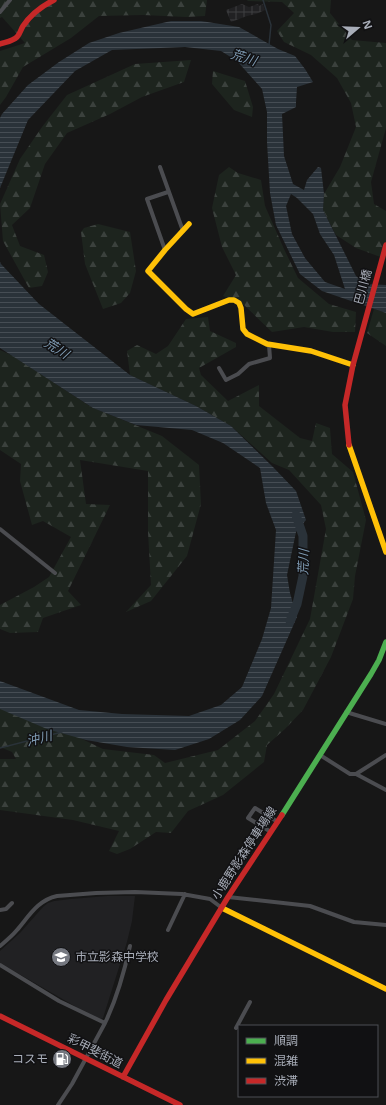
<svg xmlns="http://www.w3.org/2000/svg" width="386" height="1105" font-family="'Open Sans','Noto Sans JP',sans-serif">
	<defs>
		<pattern id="industrial-grid" width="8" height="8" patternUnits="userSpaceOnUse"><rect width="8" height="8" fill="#212123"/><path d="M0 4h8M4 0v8" fill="none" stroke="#3e3f41"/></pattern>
		<pattern id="forest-firs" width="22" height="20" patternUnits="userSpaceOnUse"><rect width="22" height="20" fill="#1d241e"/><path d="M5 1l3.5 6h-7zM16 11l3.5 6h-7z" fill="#3b413d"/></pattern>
		<pattern id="water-rules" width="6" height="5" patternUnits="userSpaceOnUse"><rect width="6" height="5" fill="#2a3239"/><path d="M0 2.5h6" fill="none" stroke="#464d54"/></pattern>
	</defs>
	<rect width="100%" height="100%" fill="#171717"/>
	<path fill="#212123" d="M107,896H135L132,921L127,942L103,1018L101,1019L78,1008L0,963V951L20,933L43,907L48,903L54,901L71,899Z"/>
	<path fill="url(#industrial-grid)" d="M242,4L249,7L258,4L259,6L263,4L265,10L256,14L247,16L231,22L226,10Z"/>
	<path fill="url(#forest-firs)" d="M0,0H207L205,16L186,17L143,15L99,16L71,38L23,67L6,97L0,105V51L25,43L2,17L0,18Z
		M247,0H331L330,13L352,40L386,43V128L371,182L374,204L386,211V259L356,248L336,235L323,210L324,194L340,167L356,127L351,103L337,78L311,55L284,42L277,31L294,13L282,2L248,1Z
		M191,60L184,82L142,97L110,114L67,133L45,164L30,208L12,225L20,246L44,255L48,272L42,286L29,288L3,241L0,204L20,159L42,127L67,95L135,64Z
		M213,71L245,81L253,107L252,117L234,110L212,84Z
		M229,167L238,173L261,180L265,206L284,249L298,278L329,304L356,312L355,332H333L304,327L272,332L244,305L223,296L236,275L222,247L212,208L219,175Z
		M98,224L130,232L136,271L130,293L121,303L103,309L85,264L81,232L84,228Z
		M374,309L386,313V346L367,333Z
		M208,317L210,331L236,343V347L199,368L201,375L228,401L259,385V406L300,438L312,441L316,423L330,428L332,454L353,472L366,520L355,576L353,599L331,657L303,710L285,729L267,745L264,762L223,795L188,811L171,833L156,832L130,849L117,854L109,851L119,831L73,820L0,810V759H16L12,752L0,747V700L103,749L154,755L165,763L218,750L255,721L274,694L310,619L326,529L321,505L289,470L272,463L231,426L196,406L130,375L127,351L137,345L156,354L168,346L186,319Z
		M0,350L13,356L91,407L162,436L199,465L201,504L187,556L151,601L126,612L151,585L148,532V471L80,460L86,504L110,505L68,591L81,605L43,618L38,632L10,633L0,629V605L34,587L49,577L71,537L43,521L32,525L20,481L21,464L0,450Z"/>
	<path fill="url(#water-rules)" fill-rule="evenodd" d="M171,21H201L239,27L278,49L295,56L305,69L313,82L297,87L296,102V107L282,114L284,156L293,184L304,190L307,180L318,167L321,168L324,194L323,210L356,276L366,284L386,285V313L322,291L300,274L276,225L270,193L267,142V112L262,89L237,61L221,51L185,47L112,50L75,71L28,120L0,188V118L2,114L28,85L59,62L89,43L119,33ZM291,194L297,198L313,214L320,234L334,255L345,289L325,282L305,258L292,234L286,206Z
		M0,262L1,264L39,304L130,375L196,406L231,426L273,467L296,491L306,520L296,532L287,575L290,593L297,617L262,696L240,720L209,739L175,750L127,747L86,740L47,729L0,709V681L79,710L122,714L189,716L221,705L242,687L262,639L271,608L276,530L266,503L260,468L223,443L192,430L136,425L93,408L0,348Z"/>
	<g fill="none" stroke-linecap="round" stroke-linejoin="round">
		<path stroke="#2a3239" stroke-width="1.5" d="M263,0L271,25L269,45
			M0,748L62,732"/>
		<path stroke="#2a3239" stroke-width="9" d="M290,621L297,604L303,576V536L296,515"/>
		<path stroke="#4b4c50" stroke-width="4" d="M0,12L10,0
			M160,167L183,231
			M165,250L147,199L168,192
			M219,368L226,380L238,374L249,364L270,358L269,345
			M0,529L55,573
			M346,712L386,724
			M320,755L350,774H356L386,755
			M356,774L386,790
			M271,832L248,818L255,808L278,822
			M228,897L310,906L354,922L386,925
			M0,910L6,909L12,903
			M168,930L185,894
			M0,946C6,941 12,936 17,930C29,916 38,900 57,896L96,893L135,892L182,894L210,899L222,908
			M0,965L59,1001L105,1023L72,1084L58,1105
			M105,1023C117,998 124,973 130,946
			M236,1028L250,1002"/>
		<path stroke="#4caf50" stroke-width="5.5" d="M282,815L371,674L379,660L386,642"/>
		<path stroke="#ffc107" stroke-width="5.5" d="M189,224L165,250L148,271L186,309L193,314L229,300H234L239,303L241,308L243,329L247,334L267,344L311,351L353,365
			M349,445L386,552
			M222,908L386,989"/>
		<path stroke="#c62828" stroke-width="5.5" d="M0,44C6,42 13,41 17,37C20,34 21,29 23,26C31,14 42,6 54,0
			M349,445L345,405L353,365L386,245
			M0,1016L180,1105
			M123,1077L166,1000L228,897L282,815"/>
	</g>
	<defs>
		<symbol id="school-disc" viewBox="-11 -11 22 22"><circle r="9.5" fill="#757880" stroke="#111113"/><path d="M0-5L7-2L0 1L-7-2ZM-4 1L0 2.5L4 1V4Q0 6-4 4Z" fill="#fff"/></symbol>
		<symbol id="fuel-disc" viewBox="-11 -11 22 22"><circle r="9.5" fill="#757880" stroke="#111113"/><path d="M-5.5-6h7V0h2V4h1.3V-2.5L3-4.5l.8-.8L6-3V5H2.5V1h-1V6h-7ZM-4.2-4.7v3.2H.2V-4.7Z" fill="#fff"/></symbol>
	</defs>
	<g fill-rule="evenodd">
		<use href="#school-disc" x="50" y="946" width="22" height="22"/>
		<use href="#fuel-disc" x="51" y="1048" width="22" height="22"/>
	</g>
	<g text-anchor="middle" stroke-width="3" stroke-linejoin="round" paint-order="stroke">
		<g font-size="12" fill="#a8adb8" stroke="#111113">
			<text transform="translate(363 287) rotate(-75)" y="4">巴川橋</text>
			<text transform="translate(244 853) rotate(-57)" y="4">小鹿野影森停車場線</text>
			<text transform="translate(95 1051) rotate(27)" y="4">彩甲斐街道</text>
		</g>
		<g font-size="12" fill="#a8adb8" stroke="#111113" text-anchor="start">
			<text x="75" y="961">市立影森中学校</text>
			<text x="48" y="1063" text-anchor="end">コスモ</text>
		</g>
		<g font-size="13" font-style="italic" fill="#7f9bb3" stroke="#111113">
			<text transform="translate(244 57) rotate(18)" y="5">荒川</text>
			<text transform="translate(57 348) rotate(32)" y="5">荒川</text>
			<text transform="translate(303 562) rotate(-88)" y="5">荒川</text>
			<text transform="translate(39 738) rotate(-14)" y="5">沖川</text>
		</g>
	</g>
	<rect x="238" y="1025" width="140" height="72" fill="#111113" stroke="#4d4f55"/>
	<rect x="246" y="1038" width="20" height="6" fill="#4caf50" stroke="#4d4f55"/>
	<text x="274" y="1045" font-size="12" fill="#a8adb8">順調</text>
	<rect x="246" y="1058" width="20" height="6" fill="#ffc107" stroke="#4d4f55"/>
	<text x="274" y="1065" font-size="12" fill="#a8adb8">混雑</text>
	<rect x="246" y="1078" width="20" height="6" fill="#c62828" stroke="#4d4f55"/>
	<text x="274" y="1085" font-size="12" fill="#a8adb8">渋滞</text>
	<g transform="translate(358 28) rotate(71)" stroke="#111113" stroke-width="3" paint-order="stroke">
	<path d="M0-3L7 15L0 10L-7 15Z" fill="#a8adb8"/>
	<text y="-6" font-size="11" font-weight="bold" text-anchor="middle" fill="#a8adb8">N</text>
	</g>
</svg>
